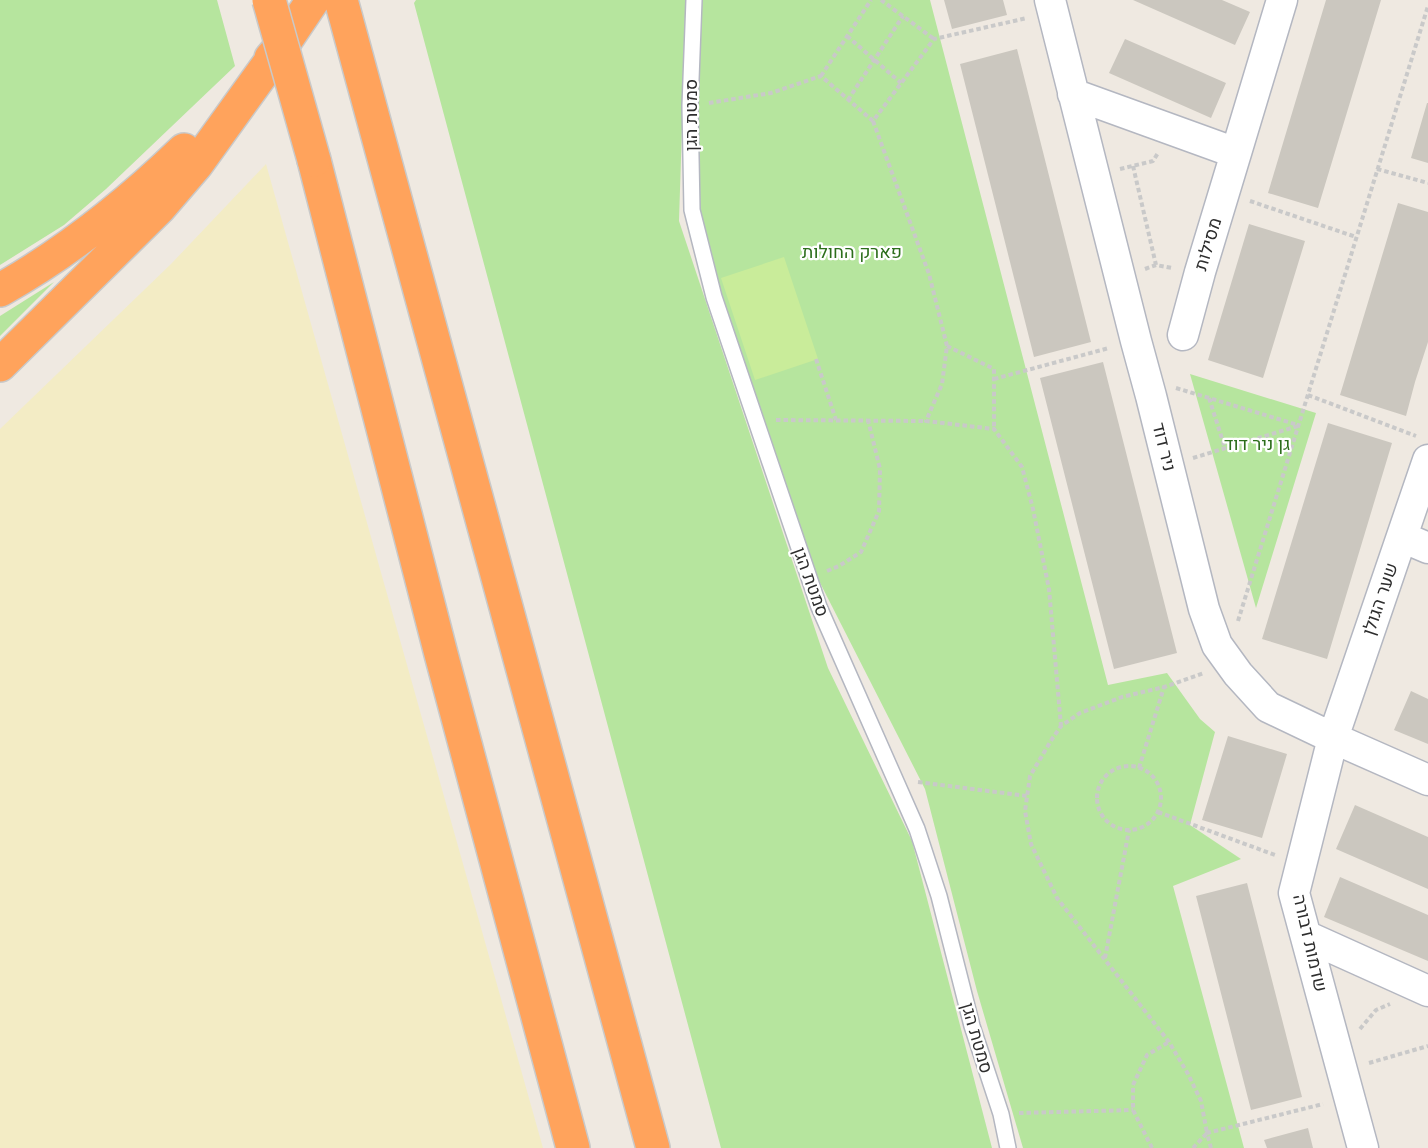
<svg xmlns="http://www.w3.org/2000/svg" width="1428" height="1148" font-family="Lato,Heebo,sans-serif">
	<rect width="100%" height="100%" fill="#efe9e1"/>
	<path fill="#b6e59e" d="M0,0H217L235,66L106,189L64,225L0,265Z
		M416,0H686L679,221L828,668L912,841L992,1148H721L414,3Z
		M697,0H930L1108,685L1167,673L1200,719L1215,732L1190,825L1241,859L1173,886L1244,1148H1023L977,991L925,789L813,569L719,294L700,210L697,105Z
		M54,282L0,336V316Z
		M1190,374L1316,413L1256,608Z"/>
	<path fill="#f3ecc5" d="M266,164L543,1148H0V429L171,264Z"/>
	<path fill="#c9ec9a" d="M784,257L818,359L755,380L721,278Z"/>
	<path fill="#cbc7bf" d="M944,0H1003L1007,15L952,29Z
		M1133,0H1222L1250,12L1235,45Z
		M1326,0H1381L1318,208L1268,193Z
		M1125,39L1226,83L1211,118L1109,73Z
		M1017,49L1091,342L1034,357L960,64Z
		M1427,103H1428V163L1411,158Z
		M1398,203L1428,212V342L1415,382L1406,416L1340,395Z
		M1249,224L1305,241L1263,378L1208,360Z
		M1103,362L1177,653L1114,669L1040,378Z
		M1328,423L1392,443L1327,659L1262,639Z
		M1411,691L1428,699V744L1394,730Z
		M1228,736L1287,754L1262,838L1202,820Z
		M1355,805L1428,837V889L1336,849Z
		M1340,877L1428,915V961L1324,917Z
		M1247,883L1302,1097L1251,1110L1196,896Z
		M1308,1128L1313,1148H1267L1264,1140Z"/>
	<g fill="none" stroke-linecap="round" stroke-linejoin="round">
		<defs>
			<path id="service" d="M694,0L690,106L692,210L714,297L819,607L917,829L939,896L972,1026L1001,1114L1008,1148"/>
			<path id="minor" d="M1050,0L1136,341L1151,396L1204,609L1217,645L1238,674L1268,707L1333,738L1428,780
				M1073,94L1236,153L1282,0
				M1183,335L1200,272L1236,153
				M1402,537L1428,548
				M1306,936L1428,991
				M1363,1148L1294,893L1333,738L1428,460"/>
			<path id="motorway" d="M341,0L653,1148
				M271,58L284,43L313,0
				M314,160L441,654L573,1148
				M0,290C68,252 128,204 184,150
				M0,365L159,208L196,165L284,43"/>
		</defs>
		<use href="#service" stroke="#b4b7c1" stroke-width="18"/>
		<use href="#minor" stroke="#b4b7c1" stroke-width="33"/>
		<use href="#motorway" stroke="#c9c9c9" stroke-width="36"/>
		<path stroke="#c9c9c9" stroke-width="4" stroke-dasharray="4.5 3" stroke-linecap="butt" d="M881,0L934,39
			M847,36L901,83
			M821,76L871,0
			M848,100L903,16
			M709,103L771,93L821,76L873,121L934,39L1027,18
			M873,121L929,274L947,346L942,384L926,421L994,429L1022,467L1033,509L1049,589L1061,726
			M1133,166L1156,265
			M1120,169L1153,161L1158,153
			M1377,169L1428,183
			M1250,201L1356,237
			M1145,269L1156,265L1172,268
			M947,346L994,369V429
			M816,359L836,420
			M994,379L1109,348
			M1176,388L1298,425
			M1308,395L1416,436
			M1209,398L1225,448
			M776,420L926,421
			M1193,458L1298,426
			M827,571L839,566L861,552L879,511L880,469L868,420
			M1238,621L1428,6
			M1097 798a32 32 0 1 1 64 0a32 32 0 1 1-64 0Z
			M1139,768L1164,687
			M918,782L1027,796
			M1158,812L1275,855
			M1105,958L1129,830
			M1360,1029L1376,1010L1390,1004
			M1369,1063L1428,1046
			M1019,1113L1133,1110
			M1152,1148L1133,1110V1085L1147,1055L1169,1042
			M1193,1148L1207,1133L1201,1101L1188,1074L1169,1042L1057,898L1031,844L1025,811L1030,776L1052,739L1061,726L1080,713L1122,697L1164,687L1204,673
			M1211,1148L1207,1133L1323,1104"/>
		<use href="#service" stroke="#fff" stroke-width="15"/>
		<use href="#minor" stroke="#fff" stroke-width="30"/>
		<use href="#motorway" stroke="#ffa35c" stroke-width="33"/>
		<defs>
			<path id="motorway-bridge" d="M269,0L314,160"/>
		</defs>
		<use href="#motorway-bridge" stroke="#c9c9c9" stroke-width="36" stroke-linecap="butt"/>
		<use href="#motorway-bridge" stroke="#ffa35c" stroke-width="33"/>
	</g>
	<g text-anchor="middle" stroke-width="4.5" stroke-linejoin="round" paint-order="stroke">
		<g font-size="18" fill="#2e2e2e" stroke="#fff">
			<text transform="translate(691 115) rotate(-90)" y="6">סמטת הגן</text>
			<text transform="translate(1208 244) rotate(-73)" y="6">מסילות</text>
			<text transform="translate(1164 447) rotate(76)" y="6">ניר דוד</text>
			<text transform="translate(811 582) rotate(70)" y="6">סמטת הגן</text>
			<text transform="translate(1380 599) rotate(-71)" y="6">שער הגולן</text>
			<text transform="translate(1310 943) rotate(77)" y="6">שדמות דבורה</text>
			<text transform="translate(977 1038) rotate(74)" y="6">סמטת הגן</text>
		</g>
		<g font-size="18" fill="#2c6e1b" stroke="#fff">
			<text x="852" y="258">פארק החולות</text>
			<text x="1257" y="450">גן ניר דוד</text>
		</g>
	</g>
</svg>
